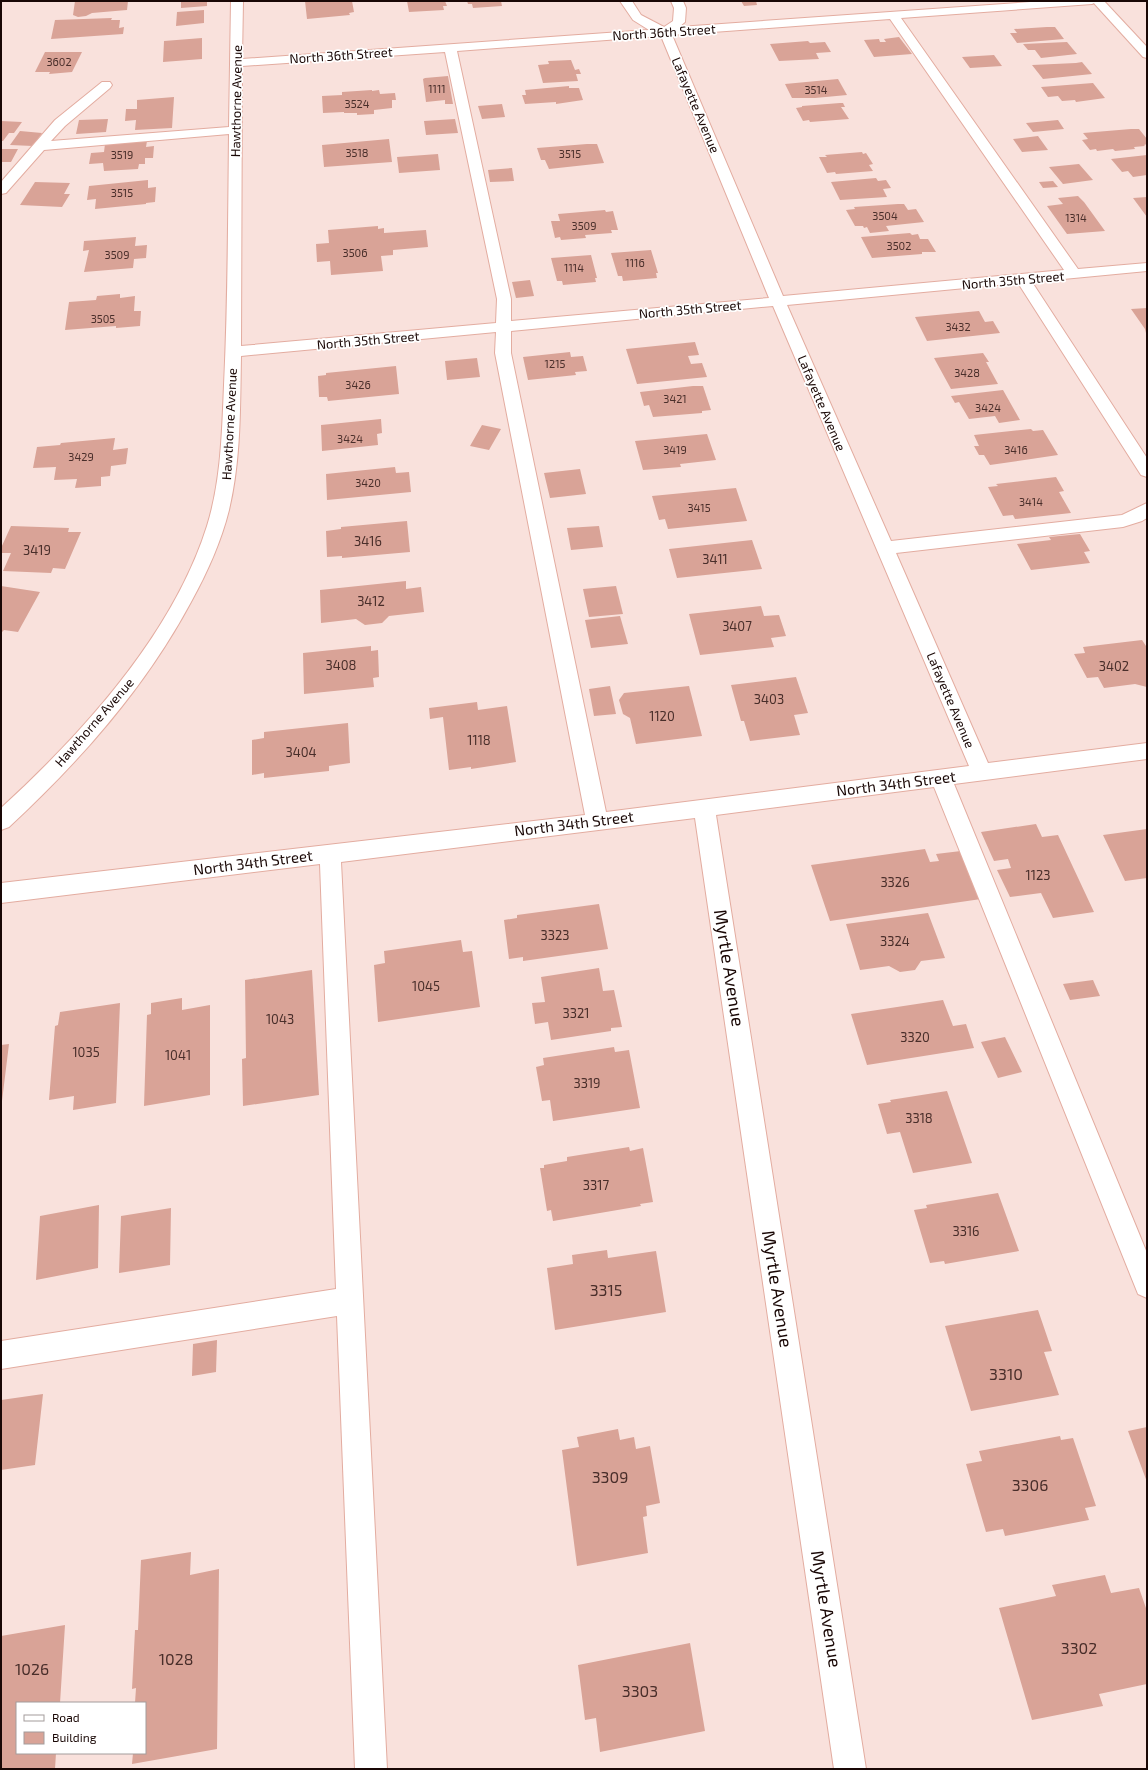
<svg xmlns="http://www.w3.org/2000/svg" width="1148" height="1770" font-family="'Exo 2',sans-serif">
	<rect width="100%" height="100%" fill="#f9e1dc"/>
	<path fill="#d9a397" d="M75,1H128L127,10L92,13L86,16L78,17L73,15Z
		M181,1H207V6L181,8Z
		M305,1H352L354,12L349,13L350,15L307,19Z
		M407,1H445L447,6H443L444,10L409,12Z
		M467,1H501L502,6L473,8L472,4H468Z
		M741,1H756L757,5L744,6Z
		M204,10V23L176,26L177,12Z
		M112,18L111,20H120L119,28L124,27L123,34L51,39L55,20Z
		M1047,27H1055L1064,39L1017,43L1010,33H1017L1014,29Z
		M899,37L912,54L874,57L864,40L879,39L880,42H886L884,39Z
		M202,38V59L163,62L164,41Z
		M808,41L810,43L825,42L831,52L816,53L819,59L779,61L770,44Z
		M1067,42L1077,54L1041,58L1035,50H1028L1023,44Z
		M45,52H82L72,72L49,74L50,72H35Z
		M994,55L1002,66L970,68L962,57Z
		M571,60L575,70L579,69L581,74H576L578,81L543,83L538,65L549,64L548,61Z
		M1076,63L1082,62L1092,74L1043,79L1032,65Z
		M448,76L453,104H445V100L426,102L423,79L425,78Z
		M838,79L847,95L815,98H792L785,84Z
		M1093,83L1105,98L1076,102L1075,100L1062,101L1058,96L1048,97L1041,87Z
		M569,86V88H579L583,100L556,104V102L525,104L522,95H526L525,90Z
		M372,90V91L379,90L380,94L395,93L396,100H392V108L374,110V114L357,115V113H344V112L323,113L322,96L342,95V92Z
		M174,97L172,128L135,130L136,120L125,121L126,109H137V100Z
		M840,103H843L845,107H841L849,119L810,122L809,120L803,121L796,108L802,107V106Z
		M502,104L505,117L482,119L478,106Z
		M108,119L106,132L76,134L79,120Z
		M455,119L458,133L426,135L424,121Z
		M1058,120L1064,129L1033,132L1026,123Z
		M1,121L22,122L14,133H9L3,141H1Z
		M1131,129H1139L1147,139V144L1144,145L1145,146L1134,147L1135,149L1115,151L1113,149L1097,151L1096,149L1090,150L1082,140L1088,139L1083,133Z
		M20,131L42,133L33,146L10,145Z
		M1038,136L1048,150L1022,152L1013,139Z
		M389,139L392,162L324,167L322,145Z
		M147,141L146,147L154,146L153,158H145V164H139L138,169L104,171L103,163L89,164L91,153L104,152L105,144Z
		M587,144H597L604,163L549,169L545,160H541L537,148Z
		M1,149H18L11,162H1Z
		M862,152L863,154L866,153L873,164L869,165L873,171L836,174L835,172L827,173L819,157H827L825,155Z
		M438,154L440,170L399,173L397,157Z
		M1147,155V175L1133,177L1128,171L1122,172L1111,159Z
		M1079,164L1093,180L1063,184L1049,167Z
		M512,168L514,181L490,182L488,170Z
		M876,178L878,181L886,180L891,188L883,189L887,197L840,200L831,182Z
		M148,180V188L156,187L155,202L146,203V204L95,209L96,199L87,200L89,186Z
		M1053,181L1058,187L1043,188L1039,182Z
		M35,182L70,183L64,194H70L62,207L20,205Z
		M1078,196L1084,202L1105,231L1067,234L1047,206L1063,204L1058,198Z
		M1147,197V217L1133,198Z
		M898,204H904L908,210L916,209L924,222L886,226L889,231L870,233L867,227L864,228L863,226H855L846,210L855,209L854,207Z
		M605,210L606,212L613,211L618,230H611L612,233L585,235L586,238L561,240L560,237L555,238L551,221H560L558,214Z
		M378,226V229L384,228V233L426,230L428,247L393,250V255L381,256L383,271L331,275L330,261L317,262L316,244L329,243L328,230Z
		M910,233L912,235L918,234L920,239H928L936,252H922V254L872,258L861,237Z
		M136,237L135,246L147,245L146,258L134,259L133,268L84,272L89,250L83,251L84,241Z
		M651,250L658,273H656L657,278L623,281L622,276H618L611,253Z
		M591,255L597,278H595L596,282L563,285L562,281H557L551,258Z
		M530,280L534,296L516,298L512,282Z
		M120,294V298L135,296L134,311H141L140,326L116,328V326L65,330L69,302L96,300L97,296Z
		M1147,308V337L1145,329L1131,309Z
		M979,311L985,322L993,321L1000,333L927,341L915,317Z
		M695,342L699,355L688,356L691,364L702,363L707,377L637,384L626,349Z
		M570,352L571,357L583,356L587,371L575,372L576,375L528,380L523,357Z
		M983,353L989,362H986L998,384L951,389L934,358Z
		M477,358L480,377L447,380L445,361Z
		M396,366L399,394L328,401L327,397H319L318,376L326,375V373Z
		M693,386H703L711,410L702,411V413L653,417L649,405L644,406L640,392Z
		M1003,390L1020,420L999,423L995,416L969,419L959,402L955,403L951,396Z
		M381,419L382,433L377,434L378,445L322,451L321,425Z
		M482,425L501,429L489,450L470,446Z
		M1031,429L1033,431L1043,430L1058,455L990,465L984,455H979L974,446H979L974,435Z
		M707,434L716,460L680,464L681,467L643,470L635,441Z
		M115,438L113,450L128,448L126,464L111,466L110,476L101,477V486L75,488L77,479L54,480L56,467L33,468L37,447L60,445L61,443Z
		M395,467L396,473L409,472L411,492L327,500L326,474Z
		M580,469L586,494L550,498L544,473Z
		M1056,477L1064,491L1059,492L1071,513L1015,519L1013,515L1003,516L988,487L998,486L996,484Z
		M736,488L747,521L668,529L665,519L659,520L652,496Z
		M407,521L410,552L342,558V556L327,557L326,531L341,529V527Z
		M11,526L69,528L68,532H81L65,569L53,568L51,573L3,571L11,553H1V548Z
		M599,526L603,547L571,550L567,528Z
		M1080,534L1090,551L1084,552L1090,563L1031,570L1017,544L1051,540L1049,537Z
		M752,540L762,569L677,578L669,549Z
		M406,581V589L421,587L424,612L389,616L382,623L365,625L356,619L321,623L320,590Z
		M1,586L40,592L18,632L4,630L1,633Z
		M616,586L623,614L589,617L583,589Z
		M761,606L764,616L779,615L786,636L771,638L774,647L700,655L689,614Z
		M620,616L628,644L591,648L585,620Z
		M1142,640L1146,646H1147V687L1135,684L1104,688L1098,677L1087,678L1074,654L1085,653L1083,647Z
		M371,646V651L378,650L379,677L373,678L374,687L304,694L303,653Z
		M796,677L808,713L794,715L800,735L750,741L744,721H741L731,685Z
		M610,686L616,714L594,716L589,689Z
		M689,686L702,736L636,744L630,718L623,714L619,700L624,693Z
		M477,702L478,710L507,706L516,762L471,769V767L449,770L443,717L430,719L429,708Z
		M348,723L350,763L329,766V771L264,778V773L252,775V740L264,738V732Z
		M1036,824L1042,837L1058,835L1094,912L1053,918L1041,893L1010,897L997,870L1011,868L1008,859L994,861L981,832Z
		M1147,829V878L1125,881L1103,835Z
		M925,849L930,862L939,861L936,854L961,851L981,899L830,921L811,865Z
		M599,904L608,949L523,961V957L509,959L504,920L517,918V915Z
		M928,913L945,958L921,961L915,970L900,972L889,966L860,970L846,924Z
		M461,940L463,952L472,951L480,1007L378,1022L374,965L385,963L384,951Z
		M599,968L603,991L614,990L622,1027L611,1028V1031L551,1040L548,1022L535,1024L532,1003L545,1002L541,977Z
		M312,970L319,1095L243,1106L242,1059L246,1058L245,980Z
		M1093,980L1100,996L1070,1000L1063,984Z
		M182,998V1010L210,1005V1095L144,1106L147,1015L151,1014V1003Z
		M943,1000L953,1026L966,1024L974,1048L867,1065L851,1014Z
		M120,1003L116,1103L73,1110L74,1096L49,1100L55,1026L58,1025L60,1012Z
		M1005,1037L1022,1072L998,1078L981,1042Z
		M9,1044L2,1101H1V1045Z
		M614,1047L615,1052L629,1050L640,1108L553,1121L550,1100L542,1101L536,1067L544,1065L543,1058Z
		M947,1091L972,1163L913,1173L900,1132L887,1134L878,1104L891,1102L890,1100Z
		M629,1147L630,1151L643,1148L653,1202L640,1204L641,1206L553,1221L551,1210L547,1211L540,1168H544V1165L567,1161V1157Z
		M998,1193L1019,1251L945,1264L944,1261L930,1263L914,1210L927,1208L926,1205Z
		M99,1205L98,1268L36,1280L40,1216Z
		M171,1208L170,1265L119,1273L121,1216Z
		M607,1250L608,1258L656,1251L666,1312L555,1330L547,1268L573,1264L572,1255Z
		M1038,1310L1052,1351L1044,1352L1059,1395L971,1411L945,1326Z
		M217,1340L216,1372L192,1376L193,1344Z
		M43,1394L35,1465L1,1470V1400Z
		M1147,1427V1482L1128,1431Z
		M618,1429L620,1440L634,1437L636,1449L650,1446L660,1503L646,1506L647,1516L643,1517L648,1553L577,1566L562,1450L579,1447L577,1437Z
		M1060,1436L1061,1440L1073,1438L1096,1506L1085,1508L1089,1520L1005,1536L1003,1529L986,1532L966,1464L982,1461L979,1451Z
		M191,1552L190,1575L219,1569L217,1749L132,1764L133,1753H145V1703H135L136,1688L132,1689L135,1630H138L141,1560Z
		M1105,1575L1111,1593L1139,1588L1147,1611V1684L1099,1694L1103,1706L1032,1720L999,1608L1056,1596L1052,1585Z
		M65,1625L60,1703H17V1753H56L55,1769H1V1636Z
		M690,1643L705,1731L600,1752L596,1718L585,1720L578,1665Z"/>
	<g fill="none" stroke-linecap="round" stroke-linejoin="round">
		<defs>
			<path id="minor" d="M231,1H243L242,59L649,30L633,20L620,1H632L641,15L664,27L673,21L674,8L671,1H683L686,8L685,22L679,27L1045,1H1098L1092,4L901,18L1078,269L1147,263V271L1032,282L1147,458V477L1141,475L1018,283L787,305L891,541L1122,515L1147,503V518L1142,521L1123,527L896,553L988,763L1147,743V759L954,784L1147,1253V1298L1138,1294L934,787L716,815L866,1769H834L695,818L341,862L387,1769H355L337,1316L1,1369V1341L336,1289L320,864L1,903V883L585,815L495,353L496,332L241,356C240,407 241,460 229,510C221,542 207,573 191,602C145,688 80,761 9,827L1,830V808C83,733 173,634 207,526C221,481 222,433 224,385C228,302 228,218 229,134L44,150L6,193L1,194V182L55,120L102,82H110L112,85L110,88L65,126L51,141L229,127ZM890,19L1064,270L783,296L672,35ZM661,36L769,298L511,321V299L457,51ZM445,52L497,299L496,323L241,346L242,66ZM773,306L969,766L606,812L511,353V331Z"/>
			<path id="major" d="M1092,1H1104L1147,47V58L1143,57Z"/>
		</defs>
		<use href="#minor" stroke="#e3aca0" stroke-width="2"/>
		<use href="#major" stroke="#e3aca0" stroke-width="2"/>
		<use href="#minor" fill="#fff" fill-rule="evenodd"/>
		<use href="#major" fill="#fff" fill-rule="evenodd"/>
	</g>
	<g text-anchor="middle" stroke-width="3.5" stroke-linejoin="round" paint-order="stroke">
		<g font-size="11" fill="#492e2a">
			<text x="59" y="66">3602</text>
			<text x="437" y="93">1111</text>
			<text x="816" y="94">3514</text>
			<text x="357" y="108">3524</text>
			<text x="357" y="157">3518</text>
			<text x="570" y="158">3515</text>
			<text x="122" y="159">3519</text>
			<text x="122" y="197">3515</text>
			<text x="885" y="220">3504</text>
			<text x="1076" y="222">1314</text>
			<text x="584" y="230">3509</text>
			<text x="899" y="250">3502</text>
			<text x="355" y="257">3506</text>
			<text x="117" y="259">3509</text>
			<text x="635" y="267">1116</text>
			<text x="574" y="272">1114</text>
			<text x="103" y="323">3505</text>
			<text x="958" y="331">3432</text>
			<text x="555" y="368">1215</text>
			<text x="967" y="377">3428</text>
			<text x="358" y="389">3426</text>
			<text x="675" y="403">3421</text>
			<text x="988" y="412">3424</text>
			<text x="350" y="443">3424</text>
			<text x="675" y="454">3419</text>
			<text x="1016" y="454">3416</text>
			<text x="81" y="461">3429</text>
			<text x="368" y="487">3420</text>
			<text x="1031" y="506">3414</text>
			<text x="699" y="512">3415</text>
		</g>
		<g font-size="13" fill="#190705" stroke="#fff">
			<text transform="translate(664 32) rotate(-4)" y="5">North 36th Street</text>
			<text transform="translate(341 55) rotate(-4)" y="5">North 36th Street</text>
			<text transform="translate(236 101) rotate(-89)" y="5">Hawthorne Avenue</text>
			<text transform="translate(696 105) rotate(67)" y="5">Lafayette Avenue</text>
			<text transform="translate(1013 280) rotate(-5)" y="5">North 35th Street</text>
			<text transform="translate(690 309) rotate(-5)" y="5">North 35th Street</text>
			<text transform="translate(368 340) rotate(-5)" y="5">North 35th Street</text>
			<text transform="translate(822 403) rotate(67)" y="5">Lafayette Avenue</text>
			<text transform="translate(229 424) rotate(-87)" y="5">Hawthorne Avenue</text>
			<text transform="translate(951 700) rotate(67)" y="5">Lafayette Avenue</text>
			<text transform="translate(94 722) rotate(-49)" y="5">Hawthorne Avenue</text>
		</g>
		<g font-size="13" fill="#492e2a">
			<text x="368" y="546">3416</text>
			<text x="37" y="555">3419</text>
			<text x="715" y="564">3411</text>
			<text x="371" y="606">3412</text>
			<text x="737" y="631">3407</text>
			<text x="341" y="670">3408</text>
			<text x="1114" y="671">3402</text>
			<text x="769" y="704">3403</text>
			<text x="662" y="721">1120</text>
			<text x="479" y="745">1118</text>
			<text x="301" y="757">3404</text>
			<text x="1038" y="880">1123</text>
			<text x="895" y="887">3326</text>
			<text x="555" y="940">3323</text>
			<text x="895" y="946">3324</text>
			<text x="426" y="991">1045</text>
			<text x="576" y="1018">3321</text>
			<text x="280" y="1024">1043</text>
			<text x="915" y="1042">3320</text>
			<text x="86" y="1057">1035</text>
			<text x="178" y="1060">1041</text>
			<text x="587" y="1088">3319</text>
			<text x="919" y="1123">3318</text>
			<text x="596" y="1190">3317</text>
			<text x="966" y="1236">3316</text>
		</g>
		<g font-size="15" fill="#190705" stroke="#fff">
			<text transform="translate(896 784) rotate(-7)" y="5">North 34th Street</text>
			<text transform="translate(574 824) rotate(-7)" y="5">North 34th Street</text>
			<text transform="translate(253 863) rotate(-7)" y="5">North 34th Street</text>
		</g>
		<g font-size="16" fill="#492e2a">
			<text x="606" y="1296">3315</text>
			<text x="1006" y="1380">3310</text>
			<text x="610" y="1483">3309</text>
			<text x="1030" y="1491">3306</text>
			<text x="1079" y="1654">3302</text>
			<text x="176" y="1665">1028</text>
			<text x="32" y="1675">1026</text>
			<text x="640" y="1697">3303</text>
		</g>
		<g font-size="18" fill="#190705" stroke="#fff">
			<text transform="translate(729 968) rotate(81)" y="6">Myrtle Avenue</text>
			<text transform="translate(777 1289) rotate(81)" y="6">Myrtle Avenue</text>
			<text transform="translate(826 1609) rotate(81)" y="6">Myrtle Avenue</text>
		</g>
	</g>
	<rect width="1148" height="1770" fill="none" stroke="#190705" stroke-width="4"/>
	<rect x="16" y="1702" width="130" height="52" fill="#ffffff" stroke="#a39c9b"/>
	<rect x="24" y="1715" width="20" height="6" fill="#ffffff" stroke="#a39c9b"/>
	<text x="52" y="1722" font-size="12" fill="#190705">Road</text>
	<rect x="24" y="1732" width="20" height="12" fill="#d9a397" stroke="#a39c9b"/>
	<text x="52" y="1742" font-size="12" fill="#190705">Building</text>
</svg>
